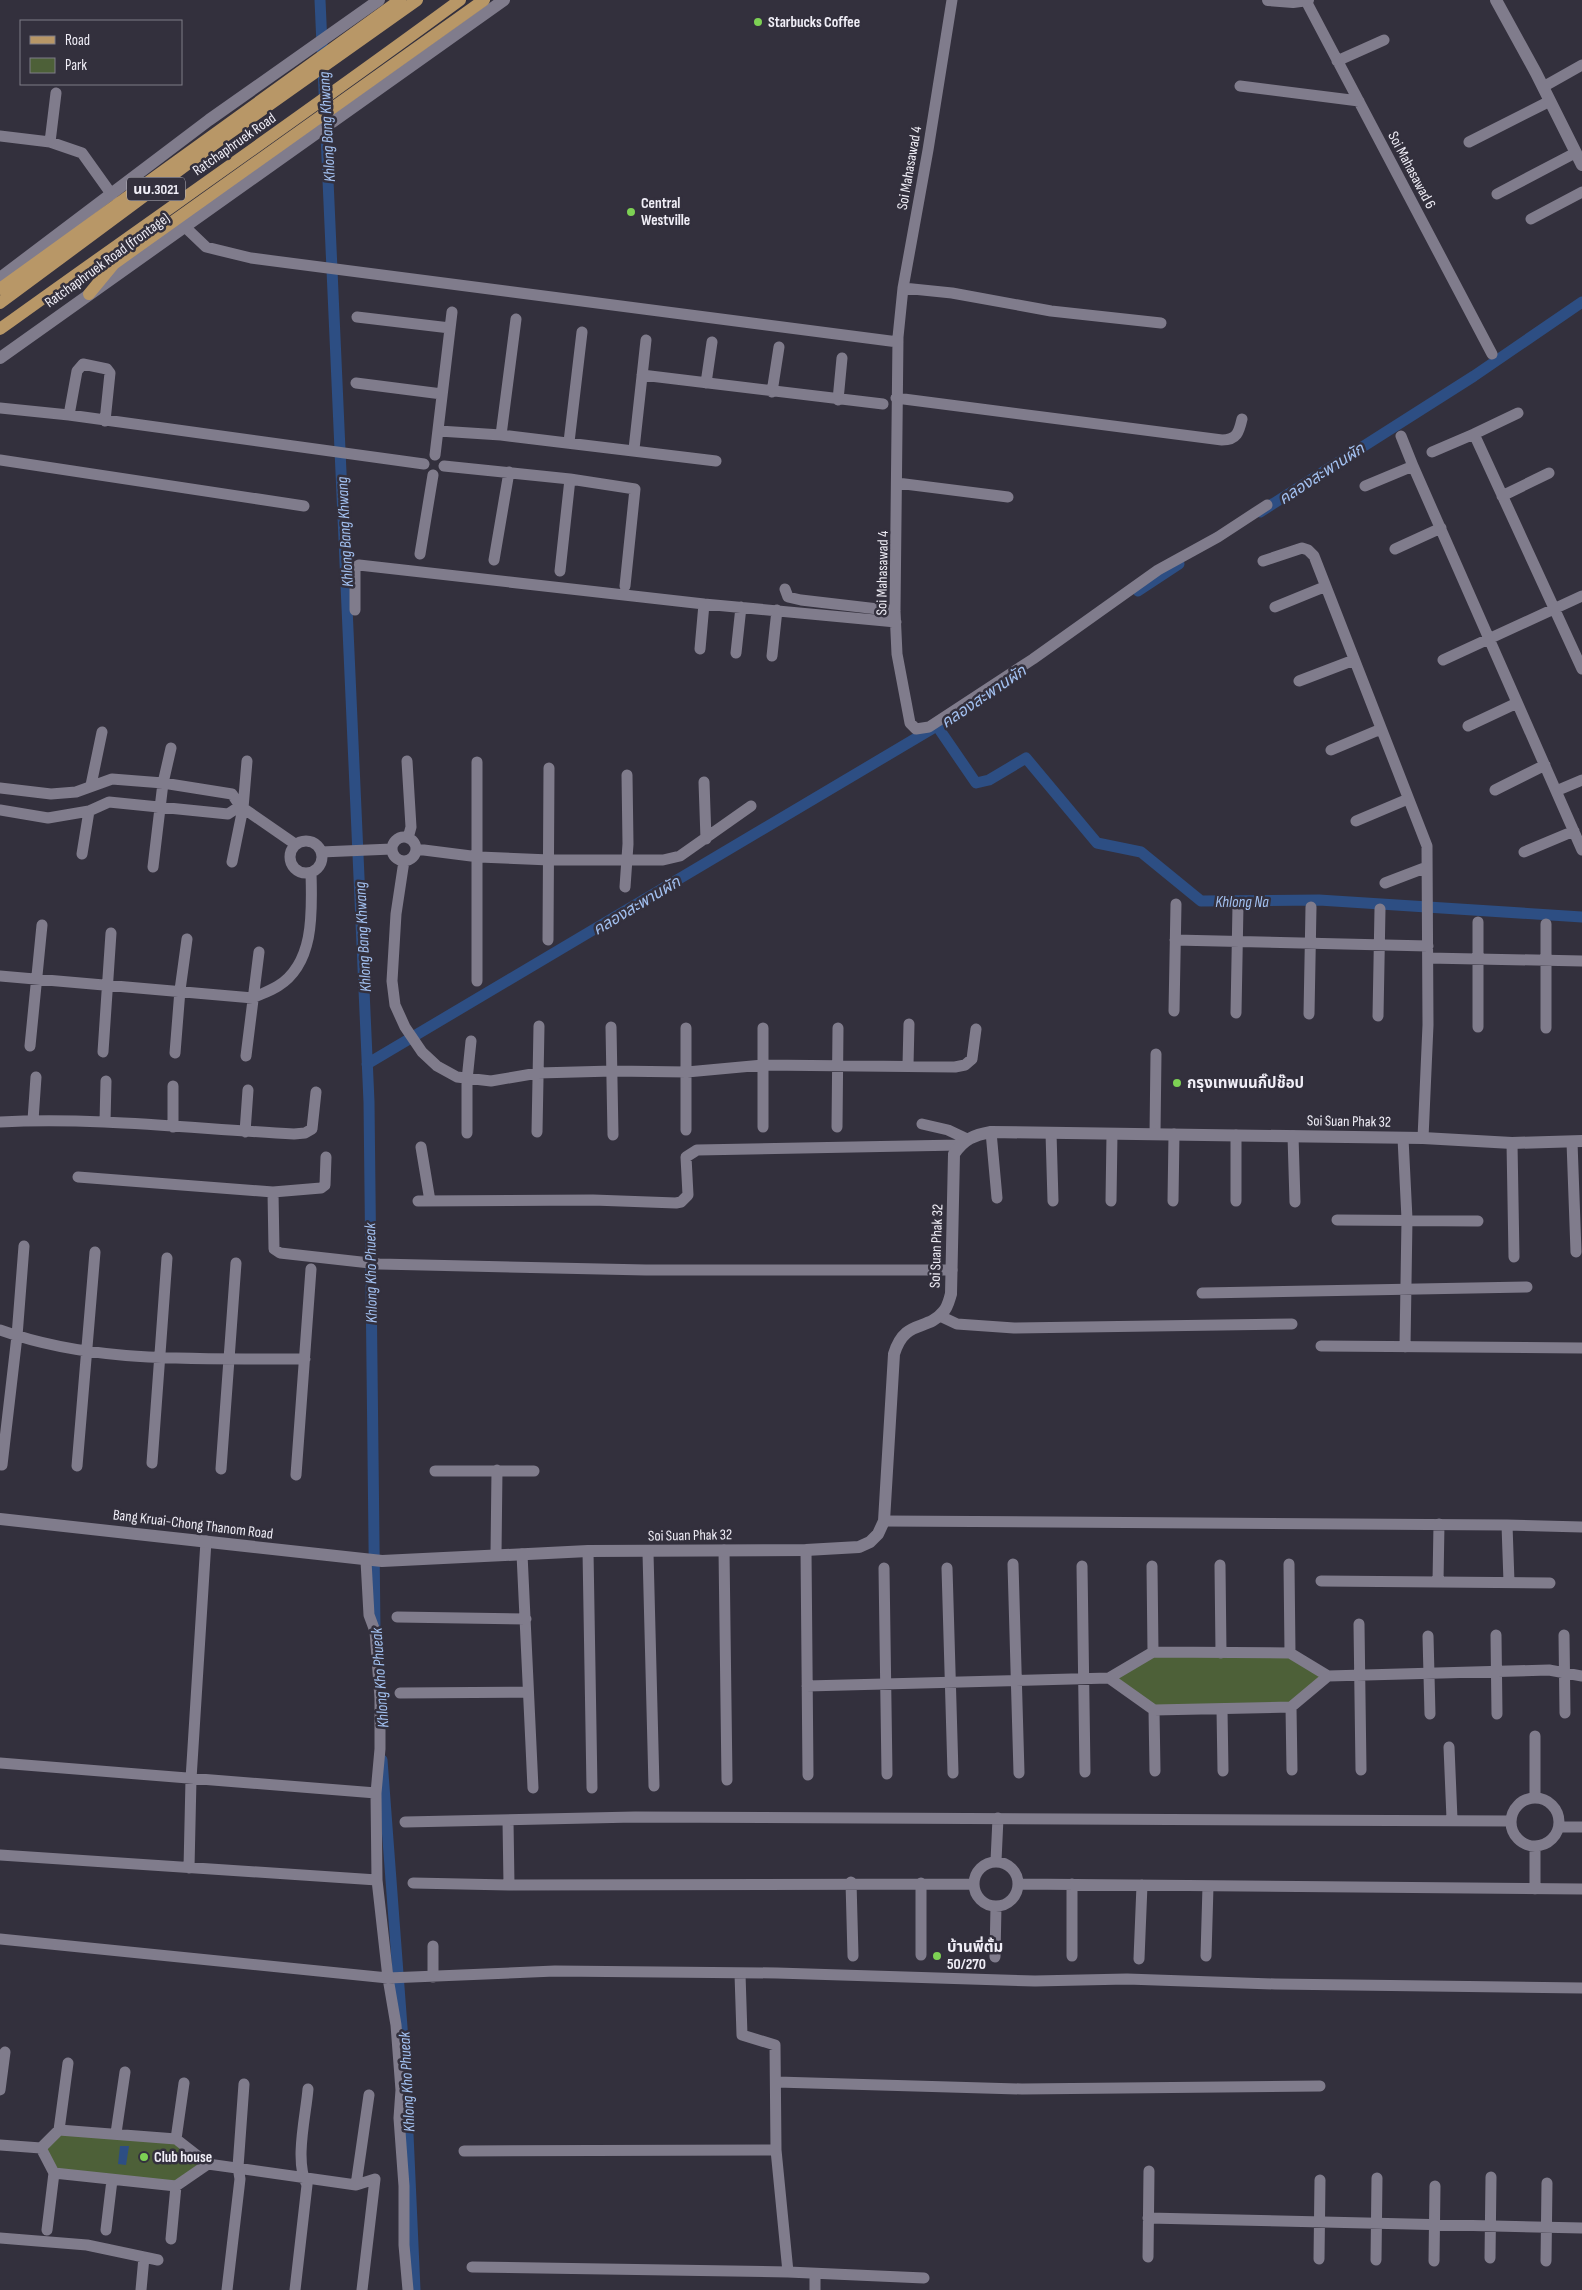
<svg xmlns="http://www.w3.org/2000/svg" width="1582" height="2290" font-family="'Sofia Sans Condensed','Noto Sans Thai',sans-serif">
	<rect width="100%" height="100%" fill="#33303d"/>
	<path fill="#4d6038" d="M1153,1652L1290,1653L1328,1676L1291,1707L1154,1710L1109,1678Z
		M59,2130L176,2139L208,2164L176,2186L54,2173L41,2148Z"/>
	<path fill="#2d4e83" d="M120,2146H129L126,2165L118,2164Z"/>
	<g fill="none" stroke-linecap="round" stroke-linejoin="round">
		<path stroke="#2d4e83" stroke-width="11" d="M320,0L369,1102L375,1630
			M1260,512L1474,376L1582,302
			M1138,591L1179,564
			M937,726L976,783L989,780L1026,758L1097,843L1141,852L1201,901L1319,900L1582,917
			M367,1064L940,724
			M382,1760L405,2067L415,2290"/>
		<path stroke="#807c8c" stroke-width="11" d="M952,0L928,150L903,288L898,337L895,611L897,654L910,723L916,729L929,727L1033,659L1158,570L1218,537L1267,505
			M1306,1L1492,354
			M1337,61L1384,40
			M1240,86L1359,101
			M1543,87L1582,65
			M0,136L50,142L82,153L112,195
			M50,142L56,93
			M1469,142L1550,101
			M1497,194L1575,153
			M1531,219L1582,192
			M184,226L206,247L251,258L898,342
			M903,288L952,293L1051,311L1161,323
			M357,317L450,328
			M642,375L883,404
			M356,383L442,394
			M706,383L712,342
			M772,392L779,347
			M896,398L1222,440C1237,440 1239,432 1242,419
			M838,400L842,358
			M0,408L69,415L424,464
			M1518,413L1474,434L1582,669
			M69,415L77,371L83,364L107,369L110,373L105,421
			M439,431L501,435L716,461
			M501,435L516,319
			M1401,436L1413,466
			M569,442L582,332
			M634,449L646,340
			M1432,452L1474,434
			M435,455L452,312
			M0,460L304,506
			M444,466L570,479L635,489L625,586
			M897,483L1008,497
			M1365,486L1413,466L1582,850
			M1502,496L1549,473
			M1395,549L1441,528
			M420,554L433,475
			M494,560L509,472
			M1263,561L1302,548L1308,550L1314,556L1427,846L1428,1025L1423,1138
			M560,571L570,479
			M785,589L788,597L801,600L895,611
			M1275,607L1324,587
			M355,610V568L359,565L704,604
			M700,649L704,604L896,622
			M736,653L741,607
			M772,656L777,610
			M1443,660L1582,596
			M1299,681L1354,660
			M1468,726L1517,703
			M1331,750L1381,729
			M407,761L411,827L408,838
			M704,782L706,839
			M91,785L102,732
			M0,788L51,794L76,792L112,779L163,783L232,794L240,806L295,844
			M1495,790L1545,765
			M1556,791L1582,780
			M0,810L48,818L89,811L109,802L228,814L240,806
			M1356,821L1408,799
			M392 849a12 12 0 1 1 24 0a12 12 0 1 1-24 0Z
			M290 857a16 16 0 1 1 32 0a16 16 0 1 1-32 0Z
			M416,849L479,857L550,860H663L680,856L751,806
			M321,852L392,849
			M1524,852L1574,831
			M82,854L89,811
			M404,861L396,914L392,981L395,1005L405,1027L422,1052L437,1066L457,1077L491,1081L538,1073L613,1071L687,1072L763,1065L955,1067L965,1065L972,1059L976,1029
			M232,862L243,808L247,761
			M153,867L163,783L171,748
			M1385,883L1427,867
			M625,887L628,844L627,775
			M1478,922V1027
			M548,940L549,768
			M1175,940L1428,946
			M1428,958L1582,961
			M0,976L253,998C261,994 270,991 278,986C315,963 312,911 311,873
			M477,981V762
			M1174,1011L1176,904
			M1236,1013L1238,905
			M1309,1014L1311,907
			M1378,1016L1380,909
			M611,1027L613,1135
			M686,1028V1130
			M1546,1028V924
			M30,1046L42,925
			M103,1052L111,933
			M175,1053L180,990L187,939
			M246,1056L259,952
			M908,1065L909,1024
			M33,1120L36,1077
			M0,1122C98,1117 196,1129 294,1134L305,1133L312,1129L316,1092
			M105,1122L106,1081
			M922,1124L948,1130L967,1139
			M173,1127V1086
			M763,1127V1028
			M837,1127L838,1028
			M245,1132L248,1090
			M537,1132L539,1026
			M991,1132L997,1198
			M467,1133V1080L471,1041
			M1051,1133L1053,1201
			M1155,1134L1156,1054
			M1293,1136L1295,1202
			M1403,1138L1407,1219L1405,1347
			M1572,1142L1576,1252
			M1512,1143L1514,1257
			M421,1147L430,1201
			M78,1177L273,1192L274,1249L280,1253L379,1264L646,1270H952
			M273,1192L321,1188L325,1185L326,1157
			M418,1201L593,1200L676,1203L681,1202L688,1195L686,1157L697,1150L960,1145
			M1111,1201L1112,1134
			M1173,1201L1174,1134
			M1236,1201V1135
			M1337,1220L1478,1221
			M1202,1293L1527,1287
			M940,1316L957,1324L1014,1328L1292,1324
			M0,1330C96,1365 204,1358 305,1359
			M1321,1346L1582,1348
			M152,1463L167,1258
			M2,1465L17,1336L24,1246
			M77,1466L95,1252
			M221,1469L236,1263
			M435,1471H534
			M296,1475L311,1269
			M884,1521L1507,1525L1582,1527
			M1507,1525L1509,1582
			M724,1550L727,1780
			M806,1550L808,1775
			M588,1551L592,1788
			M648,1553L654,1786
			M496,1554L497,1470
			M522,1554L533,1788
			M366,1561L369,1615L375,1631L380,1698V1749L376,1793L377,1880L388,1978L396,2025L401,2090L399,2118L404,2186V2245L408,2290
			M1013,1564L1019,1773
			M1289,1564L1290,1653
			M1220,1565L1221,1653
			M1082,1566L1085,1772
			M1152,1566L1153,1652
			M884,1568L887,1774
			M947,1568L953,1773
			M1321,1581L1550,1583
			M1438,1582L1439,1524
			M397,1617L526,1619
			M1359,1624L1361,1770
			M1496,1635L1497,1714
			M1564,1635L1565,1713
			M1428,1636L1430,1714
			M1109,1678L1154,1710L1291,1707L1328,1676
			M807,1686L1109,1678L1153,1652L1290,1653L1328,1676L1549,1670L1582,1676
			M400,1693L528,1692
			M1291,1707L1292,1770
			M1222,1709L1223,1771
			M1154,1710L1155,1771
			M1449,1747L1452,1819
			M0,1763L376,1793
			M1535,1797V1736
			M1511 1822a24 24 0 1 1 48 0a24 24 0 1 1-48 0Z
			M508,1821L509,1885
			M405,1822L635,1817L1511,1821
			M1560,1827H1582
			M1535,1846V1889
			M0,1855L377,1880
			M996,1861L998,1818
			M974 1884a22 22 0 1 1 44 0a22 22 0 1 1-44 0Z
			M189,1868L191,1779L206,1541
			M851,1882L853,1956
			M413,1883L509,1885L974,1884
			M921,1883V1955
			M1019,1884L1582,1889
			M0,1939L388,1978L555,1971L777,1973L1035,1981L1127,1979L1275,1984L1582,1988
			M433,1946V1977
			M1072,1956V1884
			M1206,1956L1208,1886
			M995,1957L996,1906
			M1139,1959L1142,1885
			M740,1974L742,2035L775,2045L776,2150L788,2272
			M777,2082L1022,2089L1320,2086
			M0,2090L5,2052
			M59,2130L68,2063
			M116,2133L125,2072
			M176,2139L184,2083
			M0,2145L41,2148
			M41,2148L59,2130L176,2139L208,2164L356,2185L375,2179L362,2290
			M41,2148L54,2173L176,2186L208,2164
			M464,2151L776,2150
			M356,2185L369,2095
			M1148,2218L1582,2228
			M47,2230L54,2173
			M106,2230L112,2180
			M0,2238L87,2245L158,2260
			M171,2239L176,2186
			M1148,2257L1149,2171
			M1490,2258L1491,2177
			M1319,2259L1320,2180
			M1376,2260L1377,2178
			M1434,2261L1435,2186
			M1546,2261L1547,2183
			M472,2267L788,2272L924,2278
			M815,2275V2290
			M141,2290L144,2257
			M227,2290L240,2179L238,2167L244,2084
			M295,2290L307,2185C294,2162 306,2115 308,2089"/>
		<path stroke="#807c8c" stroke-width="12" d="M1268,0L1293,2L1308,0
			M1496,0L1536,73L1582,165
			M0,1519L382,1561L588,1551L806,1550L859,1547L870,1542L878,1534L884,1521L894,1354C905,1318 927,1332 943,1312C948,1307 949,1300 951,1294L954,1154C964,1139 974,1135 991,1132L1423,1138L1512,1143L1582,1141"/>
		<path stroke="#807c8c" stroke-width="12" d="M0,278L209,120L379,0
			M0,358L504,0"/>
		<path stroke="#b89767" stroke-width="12" d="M112,265L484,0
			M0,289L400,0
			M89,294L117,260
			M0,303L224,137L417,0
			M0,329C153,219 308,112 460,0"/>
	</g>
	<g fill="#7dd154" stroke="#33303d" stroke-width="2">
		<circle cx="758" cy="22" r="5"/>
		<circle cx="631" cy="212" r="5"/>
		<circle cx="1177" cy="1083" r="5"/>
		<circle cx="937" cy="1956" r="5"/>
		<circle cx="144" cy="2157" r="5"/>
	</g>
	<g text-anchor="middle" stroke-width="5" stroke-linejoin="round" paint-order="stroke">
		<rect fill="#33303d" stroke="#b7b5bf" stroke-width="1" x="127" y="177.5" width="58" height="23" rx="4"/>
		<g font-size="14" font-weight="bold" fill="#f0eef7">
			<text x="156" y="194">นบ.3021</text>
		</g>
		<g font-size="15" font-weight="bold" fill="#f0eef7" stroke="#33303d" text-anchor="start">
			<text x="768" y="27">Starbucks Coffee</text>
			<text x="641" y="208">Central<tspan x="641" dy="17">Westville</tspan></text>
			<text x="1187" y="1088">กรุงเทพนนกิ๊ปช๊อป</text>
			<text x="947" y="1952">บ้านพี่ตั้ม<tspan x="947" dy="17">50/270</tspan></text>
			<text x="154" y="2162">Club house</text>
		</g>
		<g font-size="15" fill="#f0eef7" stroke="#33303d">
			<text transform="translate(234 144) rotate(-35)" y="5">Ratchaphruek Road</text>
			<text transform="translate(909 168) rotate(-80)" y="5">Soi Mahasawad 4</text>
			<text transform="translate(1412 170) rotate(62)" y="5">Soi Mahasawad 6</text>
			<text transform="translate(107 260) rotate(-36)" y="5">Ratchaphruek Road (frontage)</text>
			<text transform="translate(882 573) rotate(-89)" y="5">Soi Mahasawad 4</text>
			<text transform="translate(1349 1121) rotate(1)" y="5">Soi Suan Phak 32</text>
			<text transform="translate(936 1246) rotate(-88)" y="5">Soi Suan Phak 32</text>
			<text transform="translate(193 1524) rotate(7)" y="5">Bang Kruai-Chong Thanom Road</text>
			<text transform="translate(690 1535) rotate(-1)" y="5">Soi Suan Phak 32</text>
		</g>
		<g font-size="16" font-style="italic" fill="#a3c1f1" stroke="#33303d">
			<text transform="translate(326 127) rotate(-93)" y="6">Khlong Bang Khwang</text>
			<text transform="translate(1321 473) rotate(-33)" y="6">คลองสะพานผัก</text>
			<text transform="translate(344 532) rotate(-93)" y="6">Khlong Bang Khwang</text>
			<text transform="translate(983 696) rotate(-34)" y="6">คลองสะพานผัก</text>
			<text x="1242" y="907">Khlong Na</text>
			<text transform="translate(636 905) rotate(-31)" y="6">คลองสะพานผัก</text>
			<text transform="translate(362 937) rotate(-93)" y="6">Khlong Bang Khwang</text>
			<text transform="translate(370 1273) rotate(-91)" y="6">Khlong Kho Phueak</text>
			<text transform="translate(379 1678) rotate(-94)" y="6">Khlong Kho Phueak</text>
			<text transform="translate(406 2082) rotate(-93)" y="6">Khlong Kho Phueak</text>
		</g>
	</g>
	<rect x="20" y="20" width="162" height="65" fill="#33303d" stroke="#7f7c87"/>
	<rect x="30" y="36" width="25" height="8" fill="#b89767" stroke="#7f7c87"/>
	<text x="65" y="45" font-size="15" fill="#f0eef7">Road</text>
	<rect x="30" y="58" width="25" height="15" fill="#4d6038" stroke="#7f7c87"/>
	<text x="65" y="70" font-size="15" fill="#f0eef7">Park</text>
</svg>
